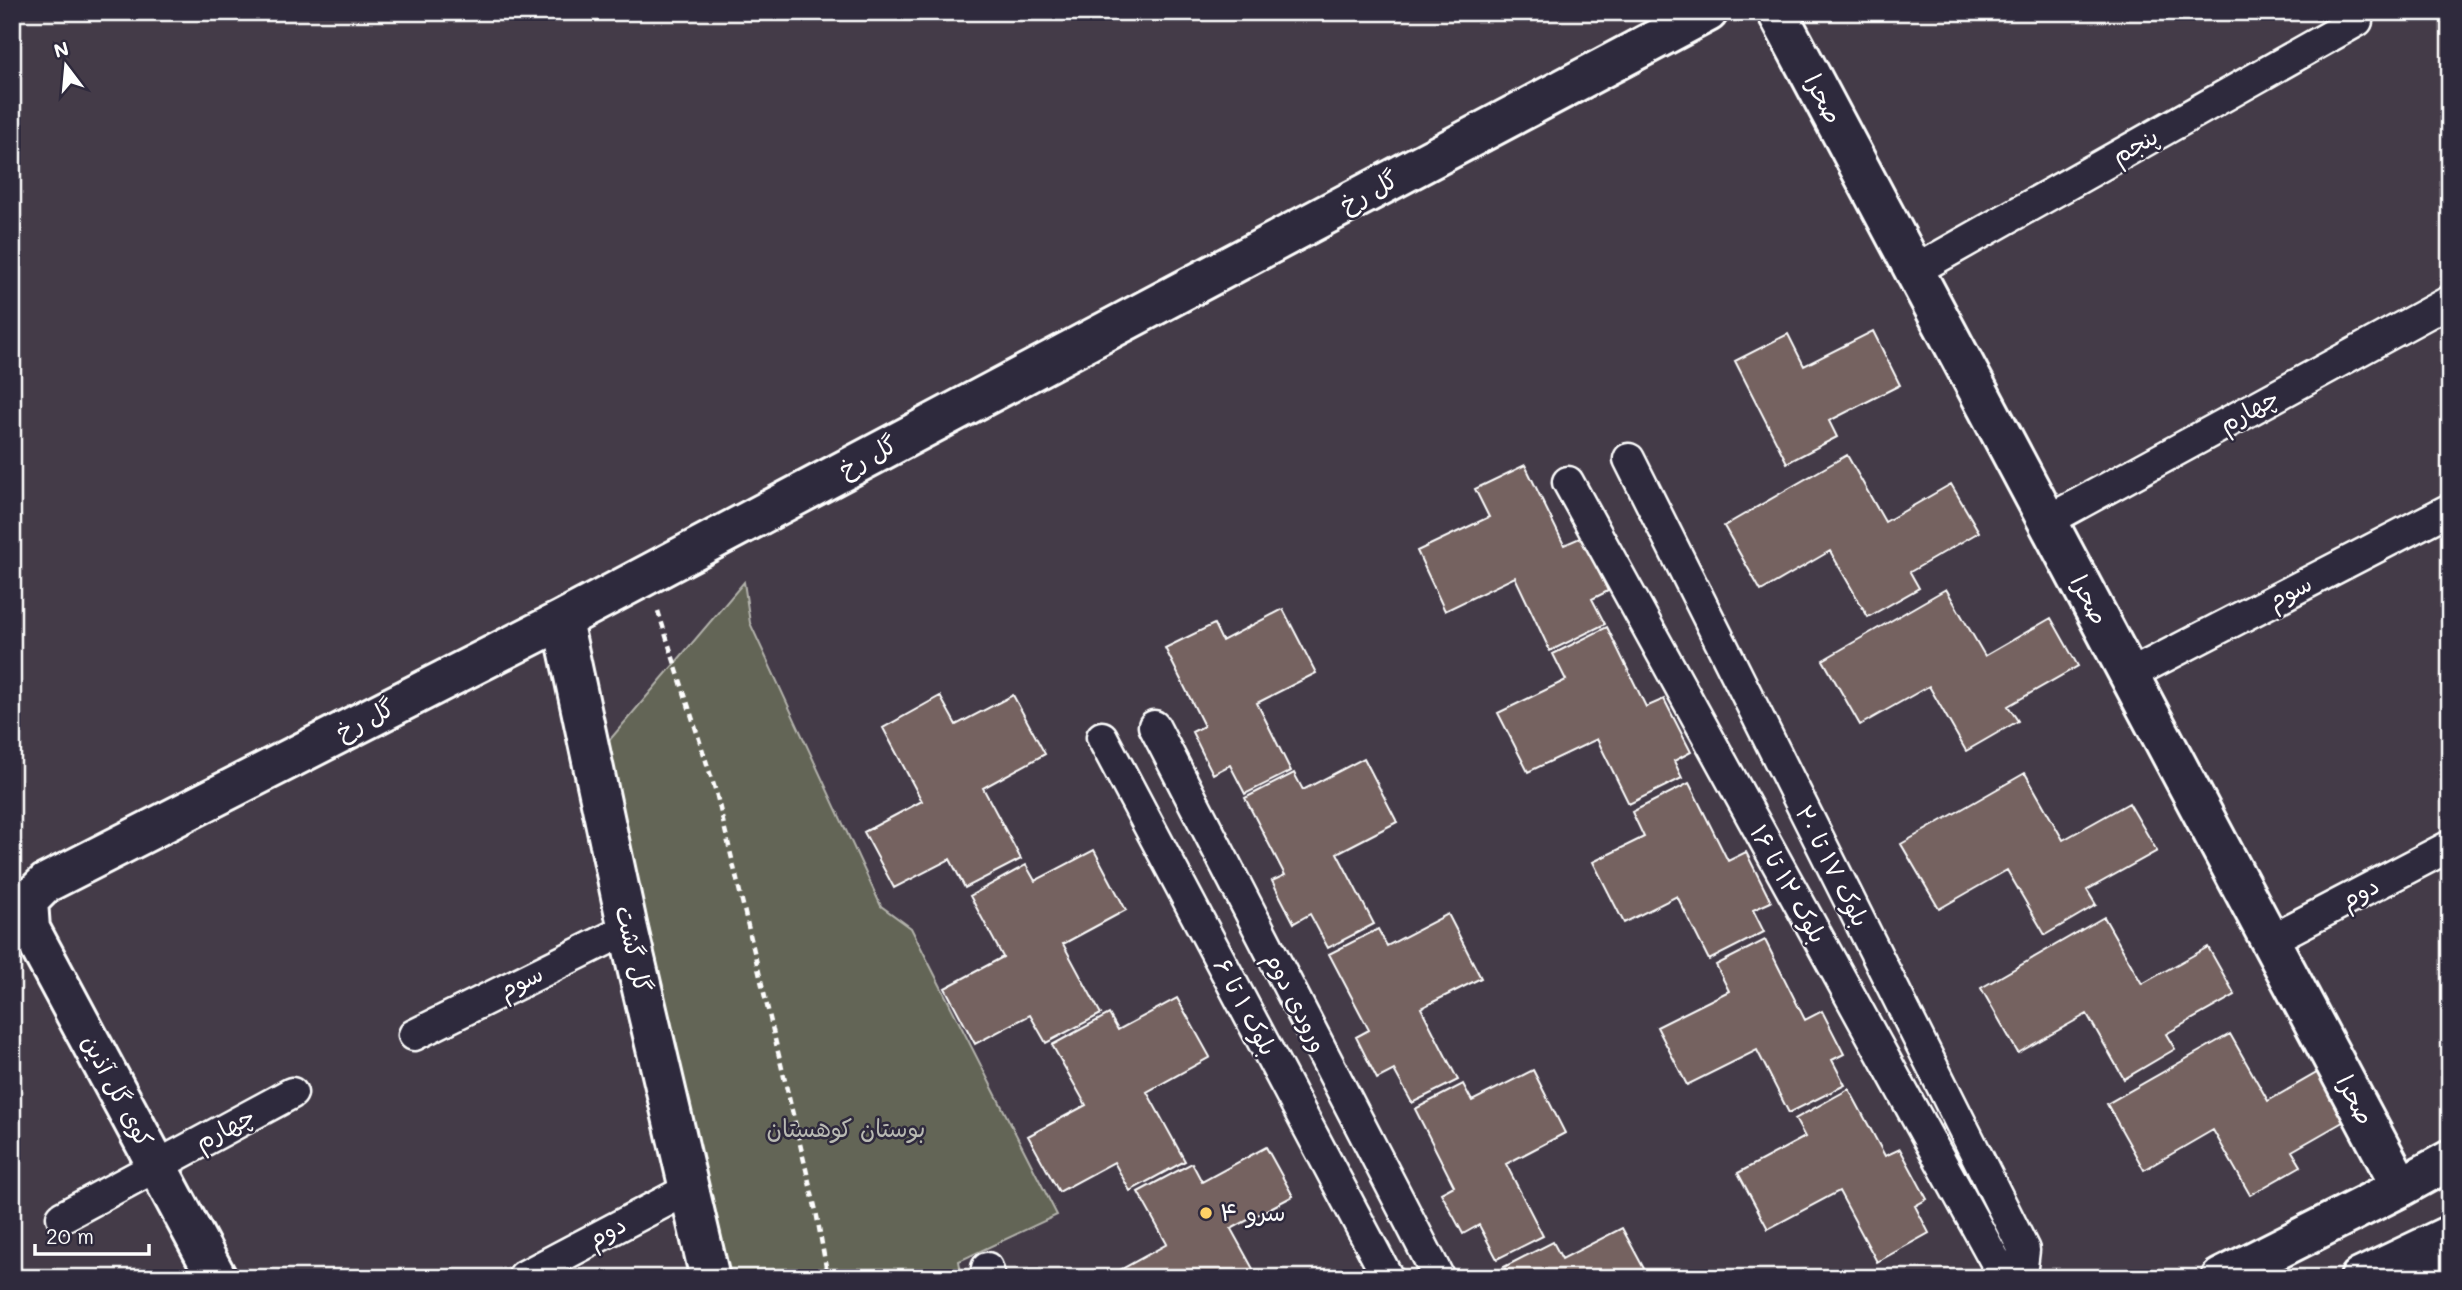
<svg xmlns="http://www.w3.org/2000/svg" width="2462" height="1290" font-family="Mali,'Playpen Sans Arabic',sans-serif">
	<rect width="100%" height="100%" fill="#443b48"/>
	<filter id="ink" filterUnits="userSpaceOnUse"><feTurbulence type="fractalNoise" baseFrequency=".0143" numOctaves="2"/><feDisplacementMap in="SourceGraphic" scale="14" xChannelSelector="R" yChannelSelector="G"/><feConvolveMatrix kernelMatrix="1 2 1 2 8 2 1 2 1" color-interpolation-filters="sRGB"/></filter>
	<g filter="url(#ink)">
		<path fill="#646557" stroke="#b2b2ab" stroke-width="2" d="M744,582L750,623L881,906L911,928L1057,1215L959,1261L962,1278H728L607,743Z"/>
		<path fill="#746261" stroke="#fff" stroke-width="2" d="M1873,331L1900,385L1829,421L1837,437L1787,463L1735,361L1788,334L1804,366Z
			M1847,455L1885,522L1951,484L1979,532L1910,572L1919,588L1868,617L1830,551L1761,591L1724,526Z
			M1525,465L1564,545L1582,537L1608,591L1592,599L1605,624L1550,651L1515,577L1445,611L1417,551L1489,517L1475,489Z
			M1946,589L1985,656L2051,618L2078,666L2008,706L2018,721L1966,751L1929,686L1860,725L1823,660Z
			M1283,609L1316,673L1257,703L1291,771L1245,794L1230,765L1213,774L1192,732L1204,726L1165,648L1214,624L1222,641Z
			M1607,627L1646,707L1664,699L1691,752L1674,761L1682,778L1629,804L1597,739L1528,772L1498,713L1566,680L1553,654Z
			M1013,695L1045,754L983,788L1021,859L965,888L950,859L894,888L864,832L922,801L883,728L940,696L956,725Z
			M1364,758L1397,822L1337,853L1374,924L1328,948L1310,914L1294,923L1272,881L1285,875L1245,798L1294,773L1303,790Z
			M2025,773L2063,840L2129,803L2157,851L2087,890L2096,905L2045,935L2007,870L1939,909L1901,844Z
			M1689,783L1728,861L1746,852L1771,902L1753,910L1764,932L1709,960L1677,896L1624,923L1593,862L1644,837L1632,812Z
			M1094,850L1126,910L1063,944L1101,1014L1046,1043L1030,1015L975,1044L945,988L1003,957L970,896L1026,865L1035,881Z
			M1448,914L1481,978L1421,1008L1458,1080L1412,1103L1394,1070L1377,1079L1356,1037L1369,1030L1329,954L1378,929L1387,946Z
			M2104,917L2142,984L2208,947L2235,995L2166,1034L2175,1049L2124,1079L2087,1014L2018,1053L1981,988Z
			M1765,940L1805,1020L1822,1011L1844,1054L1832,1060L1845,1085L1789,1113L1757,1050L1687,1085L1657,1027L1729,991L1716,965Z
			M1177,998L1210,1057L1147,1092L1185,1161L1130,1191L1114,1162L1059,1192L1028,1136L1086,1105L1052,1045L1109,1014L1118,1030Z
			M2230,1034L2268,1101L2334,1063L2362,1111L2292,1151L2301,1166L2250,1195L2213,1130L2144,1170L2107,1104Z
			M1533,1070L1565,1133L1506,1164L1543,1236L1497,1259L1479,1225L1463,1234L1441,1193L1454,1186L1415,1109L1463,1084L1472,1101Z
			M1849,1089L1885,1156L1900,1149L1927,1199L1915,1206L1929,1233L1877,1262L1839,1191L1768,1229L1738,1173L1805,1137L1795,1119Z
			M1266,1147L1293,1196L1231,1229L1258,1278H1115L1113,1274L1167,1244L1138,1192L1192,1163L1202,1182Z
			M1622,1228L1649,1278H1510L1504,1267L1553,1242L1562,1259Z"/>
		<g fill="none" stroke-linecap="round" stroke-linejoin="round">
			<defs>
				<path id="street" d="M1914,271L2357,21
					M1629,459L2024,1250L2021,1275
					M1568,482L1996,1262L2023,1278
					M2047,521L2450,301
					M2129,675L2450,509
					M1154,726L1439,1278
					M1102,737L1388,1278
					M2270,940L2450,846
					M414,1035L628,929
					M62,1217L292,1093
					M2430,1244L2448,1278
					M987,1268L990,1278
					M524,1276L689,1189"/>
				<path id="secondary" d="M1777,12L2401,1187
					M562,620L628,929L710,1278
					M217,1278L30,929L28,901L46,883L562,620L1708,12
					M2221,1278L2401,1187L2450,1160
					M2360,1278L2450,1235"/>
			</defs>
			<use href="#street" stroke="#fff" stroke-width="35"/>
			<use href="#secondary" stroke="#fff" stroke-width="44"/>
			<path stroke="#fff" stroke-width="4.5" stroke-dasharray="7 5" stroke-linecap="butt" d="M658,611L716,792L816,1211L828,1278"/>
			<use href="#street" stroke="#2f2a3d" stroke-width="30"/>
			<use href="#secondary" stroke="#2f2a3d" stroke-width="38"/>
		</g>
	</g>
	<circle fill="#ffd166" stroke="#2f2a3d" stroke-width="2.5" cx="1206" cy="1213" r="7"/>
	<g text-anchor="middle" stroke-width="5" stroke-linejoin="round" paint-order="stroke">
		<g font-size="24" fill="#fff" stroke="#2f2a3d">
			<text transform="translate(1823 99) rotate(62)" y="8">صحرا</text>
			<text transform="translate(2135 146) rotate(-29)" y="8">پنجم</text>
			<text transform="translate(1369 192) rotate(-28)" y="8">گل رخ</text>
			<text transform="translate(2249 411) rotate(-29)" y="8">چهارم</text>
			<text transform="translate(868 457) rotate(-28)" y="8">گل رخ</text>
			<text transform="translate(2290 592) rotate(-27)" y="8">سوم</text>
			<text transform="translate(2089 600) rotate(62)" y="8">صحرا</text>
			<text transform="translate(365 720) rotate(-27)" y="8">گل رخ</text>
			<text transform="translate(1832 866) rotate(63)" y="8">بلوک ۱۷ تا ۲۰</text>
			<text transform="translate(1788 884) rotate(61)" y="8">بلوک ۱۲ تا ۱۶</text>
			<text transform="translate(2360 893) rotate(-28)" y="8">دوم</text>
			<text transform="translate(633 949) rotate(77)" y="8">گل گشت</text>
			<text transform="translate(521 982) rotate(-26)" y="8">سوم</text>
			<text transform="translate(1296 1002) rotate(63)" y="8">ورودی دوم</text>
			<text transform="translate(1245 1007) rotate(62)" y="8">بلوک ۱ تا ۶</text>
			<text transform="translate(117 1091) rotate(62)" y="8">کوی گل آذین</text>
			<text transform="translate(2355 1100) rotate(62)" y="8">صحرا</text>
			<text transform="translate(225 1129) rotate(-28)" y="8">چهارم</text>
			<text transform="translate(607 1232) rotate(-28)" y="8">دوم</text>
		</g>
		<g font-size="24" fill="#b9bab3" stroke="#2f2a3d">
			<text x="846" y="1137">بوستان کوهستان</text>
		</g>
		<g font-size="24" fill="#fff" stroke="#2f2a3d" text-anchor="start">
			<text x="1220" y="1221">سرو ۴</text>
		</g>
	</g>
	<rect width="2462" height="1290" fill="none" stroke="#2f2a3d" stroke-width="42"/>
	<rect x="21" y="21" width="2420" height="1248" fill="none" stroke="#fff" stroke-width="2.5" filter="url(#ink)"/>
	<g transform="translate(66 66) rotate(344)" stroke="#2f2a3d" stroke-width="5" paint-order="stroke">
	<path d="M0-5L12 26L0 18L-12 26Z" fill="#ffffff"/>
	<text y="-10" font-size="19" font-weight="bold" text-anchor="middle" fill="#ffffff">N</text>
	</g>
	<path d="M35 1244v10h114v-10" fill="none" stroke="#ffffff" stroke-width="3.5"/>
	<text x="46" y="1244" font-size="21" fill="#ffffff" stroke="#2f2a3d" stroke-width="5" paint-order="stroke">20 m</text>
</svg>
